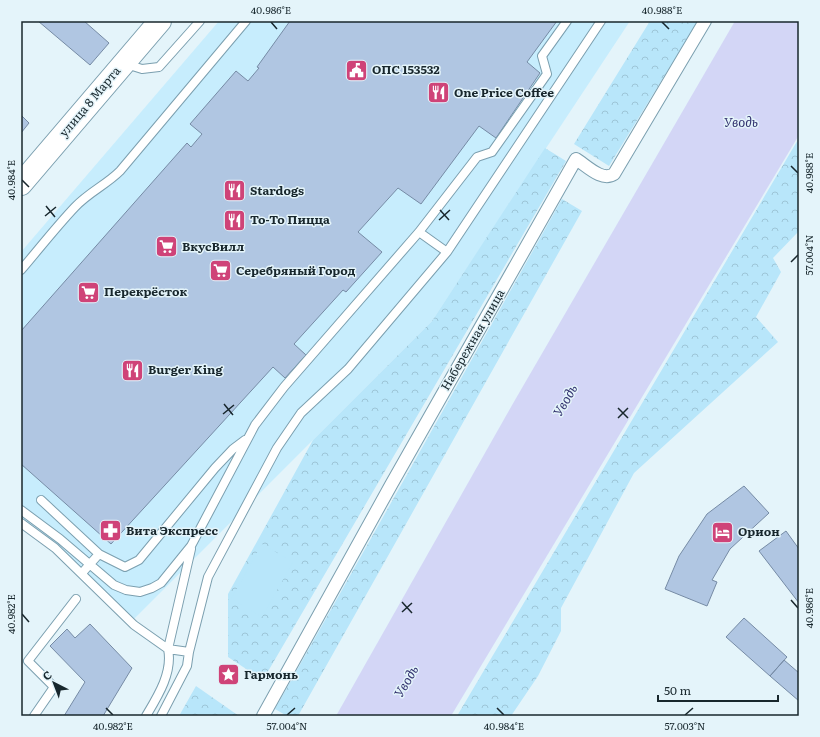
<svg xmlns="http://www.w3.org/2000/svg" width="820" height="737" font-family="Literata,serif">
	<defs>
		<pattern id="forest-crowns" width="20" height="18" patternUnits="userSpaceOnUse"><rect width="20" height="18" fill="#b8e6fa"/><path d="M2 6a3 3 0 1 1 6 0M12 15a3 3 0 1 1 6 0" fill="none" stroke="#9dc5d7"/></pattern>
	</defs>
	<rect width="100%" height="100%" fill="#e4f4fa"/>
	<path fill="#c7edfd" d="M219,21H630L432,321L134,619L21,522V252Z"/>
	<path fill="url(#forest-crowns)" d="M650,21H698L609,166L574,144Z
		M799,138V231L773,258L781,272L756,317L778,342L634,473L561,608V631L538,676L511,716H457Z
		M545,148L566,161L263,680L228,657V594L313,440L432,321Z
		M562,199L582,211L298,716H287L275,709Z
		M196,686L239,716H179Z"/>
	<path fill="#b8e6fa" d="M262,544L293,562L262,617L231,599Z"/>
	<path fill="#d3d6f6" d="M735,21H799V135L451,716H336L515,400Z"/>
	<path fill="#b0c6e2" stroke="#768ba5" d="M38,21H84L109,43L90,65Z
		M290,21H557L527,62L540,73L496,138L479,126L421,204L398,188L358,232L382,252L346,292L343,290L294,344L306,355L285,378L273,367L111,544L21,464V331L187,143L191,147L202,134L190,124L236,71L248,81L259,68L257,67Z
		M21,115L29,123L21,133Z
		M744,486L769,513L730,549L712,580L717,582L707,606L665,589L679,556L707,514Z
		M786,531L799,549V603L759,551Z
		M744,618L787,657L770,676L726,637Z
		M90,624L132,668L103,716H64L85,682L50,646L67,629L75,638Z
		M784,660L799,673V701L770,676Z"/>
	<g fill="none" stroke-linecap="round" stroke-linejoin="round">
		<defs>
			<path id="service" d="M126,64L142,69L159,67L200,21
				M419,232L447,252
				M21,270C39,249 56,227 75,207C89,192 106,185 120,171L246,21
				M41,500L99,554
				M21,510L60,539L114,585L126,590L140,592L152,588L161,583L191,546L255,425L284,387L419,232L477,157L492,152L547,74L542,56L567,21
				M21,523L55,548L134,625L168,649L189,652L208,577L277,448L301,413L348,369L447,252L601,21
				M82,573L99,554L125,567L139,560L215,468L233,449L245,440
				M34,716L54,687L28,661L76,599
				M146,716C158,696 173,672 168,649L191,549
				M161,716L187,666L189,652"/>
			<path id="pedestrian" d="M263,716L391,485L576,159C587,166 602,182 614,174L705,21"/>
			<path id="secondary" d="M21,184L160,21"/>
		</defs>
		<use href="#service" stroke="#7b9faf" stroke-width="10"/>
		<use href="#pedestrian" stroke="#7b9faf" stroke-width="14"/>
		<use href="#secondary" stroke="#7b9faf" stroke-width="24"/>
		<use href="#service" stroke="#fff" stroke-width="8"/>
		<use href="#pedestrian" stroke="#fff" stroke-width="12"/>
		<use href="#secondary" stroke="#fff" stroke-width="22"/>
	</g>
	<path fill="none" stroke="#18272d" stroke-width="1.5" d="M271,22L277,29M662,22L669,29M791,166L798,173M22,180L29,187M46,206L55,217M440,210L449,220M45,216L56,207M439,220L450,210M791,262L798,255M224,404L233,415M618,408L628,418M223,414L234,405M618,418L628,408M791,600L798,608M402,602L412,613M402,612L412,603M22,614L29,622M106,708L113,715M497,708L504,715M287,715L295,708M685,715L693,708"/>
	<defs>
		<symbol id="civic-square" viewBox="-11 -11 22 22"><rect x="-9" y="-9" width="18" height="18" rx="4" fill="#cf4378" stroke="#e4f4fa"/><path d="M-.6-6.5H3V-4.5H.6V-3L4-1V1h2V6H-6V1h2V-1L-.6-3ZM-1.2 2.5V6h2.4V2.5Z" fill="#fff"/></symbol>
		<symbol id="restaurant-square" viewBox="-11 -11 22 22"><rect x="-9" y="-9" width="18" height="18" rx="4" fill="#cf4378" stroke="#e4f4fa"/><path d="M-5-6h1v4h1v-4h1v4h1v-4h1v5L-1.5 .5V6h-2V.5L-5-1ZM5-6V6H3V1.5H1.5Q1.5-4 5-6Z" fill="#fff"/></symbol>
		<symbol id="supermarket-square" viewBox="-11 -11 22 22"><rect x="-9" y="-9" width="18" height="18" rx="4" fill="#cf4378" stroke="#e4f4fa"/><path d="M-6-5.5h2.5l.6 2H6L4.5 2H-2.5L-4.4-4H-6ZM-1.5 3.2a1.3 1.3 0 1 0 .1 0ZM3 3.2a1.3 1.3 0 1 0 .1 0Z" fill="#fff"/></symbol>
		<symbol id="pharmacy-square" viewBox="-11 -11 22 22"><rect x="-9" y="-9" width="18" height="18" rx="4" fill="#cf4378" stroke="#e4f4fa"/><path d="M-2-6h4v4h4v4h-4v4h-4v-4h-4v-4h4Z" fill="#fff"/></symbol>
		<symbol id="hotel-square" viewBox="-11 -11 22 22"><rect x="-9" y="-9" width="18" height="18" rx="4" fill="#cf4378" stroke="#e4f4fa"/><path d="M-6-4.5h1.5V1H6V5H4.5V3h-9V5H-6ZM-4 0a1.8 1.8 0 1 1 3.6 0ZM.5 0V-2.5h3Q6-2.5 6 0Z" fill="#fff"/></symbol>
		<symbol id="sight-square" viewBox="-11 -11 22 22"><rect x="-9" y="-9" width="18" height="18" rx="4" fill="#cf4378" stroke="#e4f4fa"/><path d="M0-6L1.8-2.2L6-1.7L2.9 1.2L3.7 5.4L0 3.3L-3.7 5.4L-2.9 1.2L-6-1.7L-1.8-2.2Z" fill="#fff"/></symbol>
	</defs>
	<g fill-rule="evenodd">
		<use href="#civic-square" x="344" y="58" width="25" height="25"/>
		<use href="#restaurant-square" x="426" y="80" width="25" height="25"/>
		<use href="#restaurant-square" x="222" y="178" width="25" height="25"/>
		<use href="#restaurant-square" x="222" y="208" width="25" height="25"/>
		<use href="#supermarket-square" x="154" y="234" width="25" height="25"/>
		<use href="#supermarket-square" x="208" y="258" width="25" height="25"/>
		<use href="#supermarket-square" x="76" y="280" width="25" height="25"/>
		<use href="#restaurant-square" x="120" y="358" width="25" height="25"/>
		<use href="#pharmacy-square" x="98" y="518" width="25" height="25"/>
		<use href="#hotel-square" x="710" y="520" width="25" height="25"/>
		<use href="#sight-square" x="216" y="662" width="25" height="25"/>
	</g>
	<g text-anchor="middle" stroke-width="3" stroke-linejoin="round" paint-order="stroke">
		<g font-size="12" font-weight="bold" fill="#18272d" stroke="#e4f4fa" text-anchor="start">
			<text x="372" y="74">ОПС 153532</text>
			<text x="454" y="97">One Price Coffee</text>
			<text x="250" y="195">Stardogs</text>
			<text x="250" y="224">То-То Пицца</text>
			<text x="182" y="251">ВкусВилл</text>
			<text x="236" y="275">Серебряный Город</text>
			<text x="104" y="296">Перекрёсток</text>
			<text x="148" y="374">Burger King</text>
			<text x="126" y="535">Вита Экспресс</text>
			<text x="738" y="536">Орион</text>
			<text x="244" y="679">Гармонь</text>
		</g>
		<g font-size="12" fill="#18272d" stroke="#e4f4fa">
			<text transform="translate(90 102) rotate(-50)" y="4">улица 8 Марта</text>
			<text transform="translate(473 340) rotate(-60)" y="4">Набережная улица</text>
		</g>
		<g font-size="13" font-style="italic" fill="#333370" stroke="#e4f4fa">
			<text x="741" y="127">Уводь</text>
			<text transform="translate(565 400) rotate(-60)" y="5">Уводь</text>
			<text transform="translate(406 681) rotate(-60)" y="5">Уводь</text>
		</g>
	</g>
	<rect width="820" height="737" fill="none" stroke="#e4f4fa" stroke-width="44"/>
	<g transform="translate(54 683) rotate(318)" stroke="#e4f4fa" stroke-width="3" paint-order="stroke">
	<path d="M0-3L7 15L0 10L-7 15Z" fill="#18272d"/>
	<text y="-6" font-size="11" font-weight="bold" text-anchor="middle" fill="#18272d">С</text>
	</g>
	<path d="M658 695v6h120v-6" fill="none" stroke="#18272d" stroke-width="2"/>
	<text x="664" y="695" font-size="12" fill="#18272d" stroke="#e4f4fa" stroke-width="3" paint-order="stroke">50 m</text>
	<rect x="22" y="22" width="776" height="693" fill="none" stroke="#18272d" stroke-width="1.5"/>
	<g font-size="10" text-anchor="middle" fill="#18272d">
		<text x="271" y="14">40.986°E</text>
		<text x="662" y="14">40.988°E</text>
		<text transform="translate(809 173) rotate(-90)" y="4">40.988°E</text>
		<text transform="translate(11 180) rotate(-90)" y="4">40.984°E</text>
		<text transform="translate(809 255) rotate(-90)" y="4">57.004°N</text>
		<text transform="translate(809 608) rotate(-90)" y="4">40.986°E</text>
		<text transform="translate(11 614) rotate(-90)" y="4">40.982°E</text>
		<text x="113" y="730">40.982°E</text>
		<text x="287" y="730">57.004°N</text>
		<text x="504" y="730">40.984°E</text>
		<text x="685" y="730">57.003°N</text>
	</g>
</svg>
